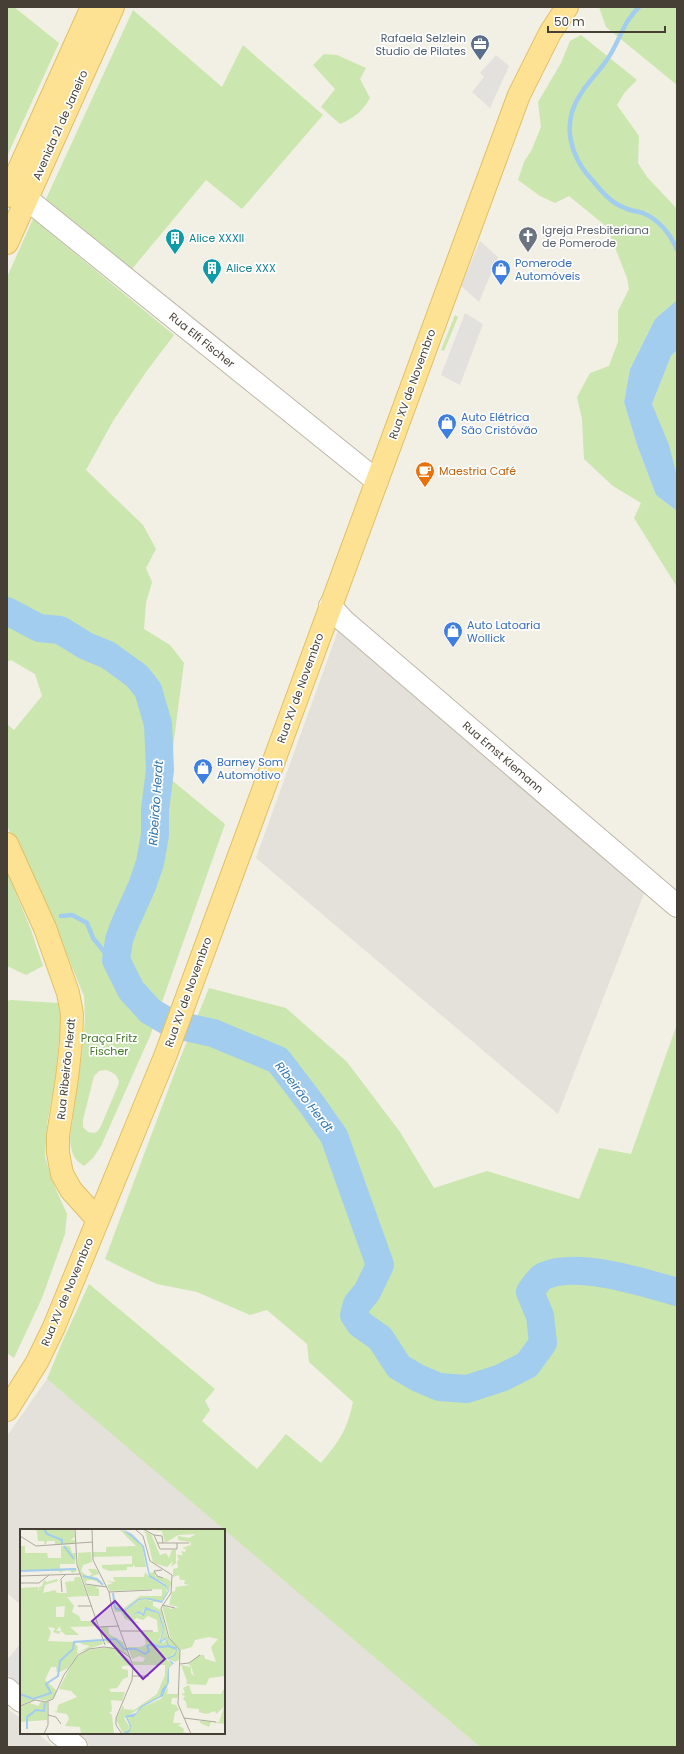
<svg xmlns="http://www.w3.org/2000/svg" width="684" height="1754" font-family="Poppins,sans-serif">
	<rect width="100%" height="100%" fill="#f2efe5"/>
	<path fill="#e4e0da" d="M339,628L645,891L558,1114L256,858Z
		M47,1379L83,1409L480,1747H91L75,1733H224V1530H21V1605L7,1593V1436Z
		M7,1708L21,1719V1733H37L54,1747H7Z"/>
	<path fill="#cbe6ae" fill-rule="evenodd" d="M7,7H14L59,43L7,156Z
		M599,7H677V85L606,27Z
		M133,10L222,87L243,45L323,115L242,209L206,180L132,269L46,199Z
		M581,35L637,80L625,92L617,105L639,136L638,163L647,177L677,209V300L655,319L630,369L624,402L637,445L656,495L677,511V587L634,518L641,503L613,486L584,459L582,419L577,397L590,373L609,366L618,342V311L629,289L627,278L607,227L569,196L555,203L540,196L518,180L524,162L532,149L541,127L538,102L561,63L570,41Z
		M324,54L337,55L366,68L360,79L370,98C363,111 354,118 340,124L321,107L335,89L313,65Z
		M33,219L174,335L146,372L113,421L86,470L143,525L156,549L146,568L152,582L146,603L144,629L170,645L184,663L169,778L225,824L150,1036L101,1146L93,1158L84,1166C72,1159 71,1150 70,1137L83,1046L85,1018L84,996L52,919L7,826V724L14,730L42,696L35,674L11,660L7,662V277ZM106,1070C114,1073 118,1075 119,1083L101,1126L98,1131L94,1133L88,1132L83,1127V1120L94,1076L99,1071Z
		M455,315L458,317L444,351L441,350Z
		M677,350V477L652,404L671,356Z
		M7,871L31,930L43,966L26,975L7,966Z
		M209,988L286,1008L347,1062L400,1132L434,1188L487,1171L579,1199L599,1148L631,1154L677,1024V1747H480L47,1379L64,1338L89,1284L215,1389L205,1401L210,1410L202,1421L257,1469L286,1434L321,1463C339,1441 347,1431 353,1402L309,1362L307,1344L267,1310L250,1315L197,1292L157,1284L131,1272L105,1259L179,1061Z
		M11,1000L58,1003L61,1020L55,1079L47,1124L45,1157L54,1185L67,1214L65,1234L42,1298L14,1358L7,1353V1001Z"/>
	<path fill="#e3e1dd" d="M496,55L509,66L490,108L472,92L484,77L480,73Z
		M480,241L498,257L479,302L461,286Z
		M465,313L483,324L460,385L441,375Z
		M21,1643V1686L7,1674V1660Z
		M78,1733H131L119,1747H95Z"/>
	<path fill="#a2cdef" d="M677,300V350L671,356L652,404L669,445L677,477V511L656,495L637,445L624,402L630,369L655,319Z"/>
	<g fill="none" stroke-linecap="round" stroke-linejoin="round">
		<path stroke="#a2cdef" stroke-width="4.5" d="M639,7C622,23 619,44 606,61C598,73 587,83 580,95C561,124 570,157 593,181C602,192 611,203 625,208C630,211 637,211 643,213C659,220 670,233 677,250
			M61,916L72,915L87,923L93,938L106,954L116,960"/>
		<path stroke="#a2cdef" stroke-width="28" d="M7,611L39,628L60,630L86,646L108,655L137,676L148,690L158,724L160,770L155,810V835L150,863L142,886L124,926L119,940L116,960L131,990L150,1011L172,1024L213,1033L278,1060L310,1102L334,1136L380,1265L367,1292L357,1304L354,1315L360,1324L380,1338L399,1367L418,1378L439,1387L467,1389L501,1378L527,1365L543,1343L540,1316L530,1292C533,1288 538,1279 544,1276C577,1261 642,1282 677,1292"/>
		<defs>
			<path id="minor" d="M27,199L377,481
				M330,606L344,621L677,906
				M7,1689L21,1701
				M59,1733L76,1747"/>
			<path id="major" d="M7,196L92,7
				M7,243L113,7
				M7,844L45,928L68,993L72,1014L71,1042L67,1078L58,1135V1153L62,1174L71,1190L98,1220
				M7,1410L37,1362L54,1327L166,1054L519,95L550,33L567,7"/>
		</defs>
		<use href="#minor" stroke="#beb7a8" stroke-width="24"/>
		<use href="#major" stroke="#e2c064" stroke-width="24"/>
		<use href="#minor" stroke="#fff" stroke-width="22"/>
		<use href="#major" stroke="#fde294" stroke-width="22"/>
	</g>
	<defs>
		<symbol id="office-pin" viewBox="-11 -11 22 30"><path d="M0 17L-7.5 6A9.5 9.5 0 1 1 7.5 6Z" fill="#5c6f8a" stroke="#fff"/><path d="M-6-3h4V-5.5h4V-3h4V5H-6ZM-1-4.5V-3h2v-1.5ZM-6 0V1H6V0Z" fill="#fff"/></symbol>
		<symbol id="church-pin" viewBox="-11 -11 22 30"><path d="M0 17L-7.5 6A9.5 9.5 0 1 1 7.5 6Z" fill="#6b7280" stroke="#fff"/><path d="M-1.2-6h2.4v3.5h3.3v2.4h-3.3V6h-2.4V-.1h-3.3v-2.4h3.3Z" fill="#fff"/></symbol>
		<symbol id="building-pin" viewBox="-11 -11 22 30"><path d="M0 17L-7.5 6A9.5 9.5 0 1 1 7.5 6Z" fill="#0f9aa8" stroke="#fff"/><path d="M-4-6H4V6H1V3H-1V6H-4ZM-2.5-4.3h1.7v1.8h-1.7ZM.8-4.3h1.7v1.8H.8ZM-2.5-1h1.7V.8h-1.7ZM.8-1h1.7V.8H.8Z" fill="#fff"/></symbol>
		<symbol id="shop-pin" viewBox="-11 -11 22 30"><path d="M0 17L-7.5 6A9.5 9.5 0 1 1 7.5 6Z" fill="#3f7fe0" stroke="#fff"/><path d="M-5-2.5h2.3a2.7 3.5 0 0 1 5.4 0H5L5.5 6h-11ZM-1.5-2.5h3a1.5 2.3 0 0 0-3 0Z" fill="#fff"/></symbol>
		<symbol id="cafe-pin" viewBox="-11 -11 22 30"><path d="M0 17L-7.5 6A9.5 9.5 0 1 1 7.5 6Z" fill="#e8710a" stroke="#fff"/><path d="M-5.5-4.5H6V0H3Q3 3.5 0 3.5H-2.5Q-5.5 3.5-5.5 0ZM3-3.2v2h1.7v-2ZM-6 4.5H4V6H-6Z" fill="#fff"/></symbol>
	</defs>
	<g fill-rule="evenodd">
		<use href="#office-pin" x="469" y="33" width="22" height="30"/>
		<use href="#church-pin" x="517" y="225" width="22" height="30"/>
		<use href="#building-pin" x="164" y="227" width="22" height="30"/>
		<use href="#building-pin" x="201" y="257" width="22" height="30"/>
		<use href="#shop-pin" x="490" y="258" width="22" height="30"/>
		<use href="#shop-pin" x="436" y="412" width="22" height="30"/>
		<use href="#cafe-pin" x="414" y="460" width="22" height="30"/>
		<use href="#shop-pin" x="442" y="620" width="22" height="30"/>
		<use href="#shop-pin" x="192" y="757" width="22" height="30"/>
	</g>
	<g text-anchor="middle" stroke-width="3.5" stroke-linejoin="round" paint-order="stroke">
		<g font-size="11" fill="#4e5e75" stroke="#fff" text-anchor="end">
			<text x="466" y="42">Rafaela Selzlein<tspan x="466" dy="13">Studio de Pilates</tspan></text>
		</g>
		<g font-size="11" fill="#453f35" stroke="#fff">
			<text transform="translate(60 125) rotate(-66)" y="4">Avenida 21 de Janeiro</text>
			<text transform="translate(202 340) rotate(39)" y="4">Rua Elfi Fischer</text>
			<text transform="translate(412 384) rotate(-70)" y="4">Rua XV de Novembro</text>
			<text transform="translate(300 688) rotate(-70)" y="4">Rua XV de Novembro</text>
			<text transform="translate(503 757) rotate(41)" y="4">Rua Ernst Klemann</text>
			<text transform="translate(188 992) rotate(-70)" y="4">Rua XV de Novembro</text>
			<text transform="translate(66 1069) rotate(-84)" y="4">Rua Ribeirão Herdt</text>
			<text transform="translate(67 1292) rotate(-67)" y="4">Rua XV de Novembro</text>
		</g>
		<g font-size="11" fill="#5b616d" stroke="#fff" text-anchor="start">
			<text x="542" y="234">Igreja Presbiteriana<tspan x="542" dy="13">de Pomerode</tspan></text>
		</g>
		<g font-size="11" fill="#0d838f" stroke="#fff" text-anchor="start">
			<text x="189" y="242">Alice XXXII</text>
			<text x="226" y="272">Alice XXX</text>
		</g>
		<g font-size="11" fill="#366cbe" stroke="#fff" text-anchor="start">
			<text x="515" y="267">Pomerode<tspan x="515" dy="13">Automóveis</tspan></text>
			<text x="461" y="421">Auto Elétrica<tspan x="461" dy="13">São Cristóvão</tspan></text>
			<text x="467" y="629">Auto Latoaria<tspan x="467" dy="13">Wollick</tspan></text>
			<text x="217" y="766">Barney Som<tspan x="217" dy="13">Automotivo</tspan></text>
		</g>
		<g font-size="11" fill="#c56008" stroke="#fff" text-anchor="start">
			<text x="439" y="475">Maestria Café</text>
		</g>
		<g font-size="11" fill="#437629" stroke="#fff">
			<text x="109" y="1042">Praça Fritz<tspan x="109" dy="13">Fischer</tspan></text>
		</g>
		<g font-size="12" font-style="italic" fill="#3075af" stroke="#fff">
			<text transform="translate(156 803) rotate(-86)" y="4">Ribeirão Herdt</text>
			<text transform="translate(304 1097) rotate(52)" y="4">Ribeirão Herdt</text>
		</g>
	</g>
	<g transform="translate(20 1529)">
		<rect width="205" height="205" fill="#f2efe5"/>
		<path d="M12,0H54L55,8L50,11H55V15L35,16V12H27L25,17L24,12H18L17,2ZM99,0L110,5L122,17L126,38H115L113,35V38H107V41L89,42L82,39V36L112,35V27L73,28L72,23H86V18L116,17ZM205,0V147L189,149L186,156L166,155L167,152L161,136L171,138V144L174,147L171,137L168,135L179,126H184L185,130L196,133L191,118L198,110L189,108L175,111L172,118L161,121L151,111L142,76L151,80L159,78L149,76L152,63L155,62L156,58L170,56L164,55L165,51H160L159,46L153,48V40L158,39L157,32L159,31L157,26H163L161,22L165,23L166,20L162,19L171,16L170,13L158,11V7L169,9L176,5L158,6L145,14L142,2L134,1ZM123,2L131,5L140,26L146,24L149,29L152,21H156V34L151,38L153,32L147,38L133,34L126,5ZM0,17H5V24H27L28,29H41V17H50L52,24H56L55,35H40V40L56,39L57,42L52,44L50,41L42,42L41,44L39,42H0ZM71,23L72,33L63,36L61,42L68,48L72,45L68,40H76L79,45L72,47L84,56L73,51H67L65,55L58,38V24ZM125,43L130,49L146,58L147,65L142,72L118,70L104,81V86L108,89L117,84L121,87L126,81L138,84L143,100L139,111L143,114L147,110L148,116L156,121L147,131L152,135L148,140V153L140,167L104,189L110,199L103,205L96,190L103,176L104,180L114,181L137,165L145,146V136H113L112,132L123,133L125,129L119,127L112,130L108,118H121L126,115L123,103H138L137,91L128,87L123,91L116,89L114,92L120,94H115L105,90L101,83H95L93,76L103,80L120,67H142V60L90,62L87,56L93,54L85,51L95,53L93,48H124ZM135,43V47L148,50L151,53L149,62L144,54L131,48L129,44ZM55,48H60L67,67L47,68L54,77L52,83L59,87L61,92H76L77,97L50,98L59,106H46L41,102L40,97L36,102H41L39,105L33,103L35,99L28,98L31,103L28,112L54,113L58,118L57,124L70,117L61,115V113L82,112L83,115L59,123L48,139L40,143H37L36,138H31L25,151L36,161L35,167L29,172L17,170L0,176V59L18,58L19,63V58L22,57L24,51L27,53L37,50L38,52L25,56L23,64L35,61L37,64H47L45,53L54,52ZM45,77L44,88H36V78ZM65,56L86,58H75L79,60V67H69ZM121,70L139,73H133V77L141,81L147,106L159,120L160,129L156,133L148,130L157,121L149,116L146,108L141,112L144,99L139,83L124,79L123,85L118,82L110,88L105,86V82ZM80,98H88L89,105L103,113L108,127L92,117L93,113L87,115ZM91,118L100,124L95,128L101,124L109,130L112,136L102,137V140L108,141V148L103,150L97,159L89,160L91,163H105L102,172L91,171L92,182L89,184L92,186L94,205H61L60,198L45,197L49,190L47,185L34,183L37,182L38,176L57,168L51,162L39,160L55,129L67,121ZM169,156L172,165H201L205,158V195L191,193L189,198L180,194V192L199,193L204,178L196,185L195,182L186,185L179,183V180L167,179L166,173L163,170L165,167L161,165L165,164L163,159ZM148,158L147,165H158L157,169H152L151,175L156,176L159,181L155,183L153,194H162L158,196L164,200L163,203L170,205H107L110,194L107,188H114L122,178L141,170ZM21,173H27V191L0,193V177L10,174L18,177Z" fill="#cbe6ae" fill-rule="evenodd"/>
		<path d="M102,0L112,5L124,17L130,46L146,56L149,62L142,74L126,70L119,71L105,82V86L110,88L118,82L123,85L125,78L139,83L144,99L141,112L146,108L149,116L156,118L157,121L155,127L148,130L154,134L149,139V153L143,167L122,178L114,188H107L111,196L110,202L107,205L104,203L109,201L110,197L105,187L116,184L121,177L140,167L142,160L147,155L148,140L152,135L147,129L154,126L156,121L148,118L146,110L139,115L143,100L138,84L126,81L124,87L117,84L108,89L104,86V81L118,70L128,69L142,72L148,62L146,58L129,48L122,17Z" fill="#a2cdef"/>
		<path fill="none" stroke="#a2cdef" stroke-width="2" d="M24,0L27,5L42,11V15M44,17L54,30M0,42L56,40M63,47L77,50L83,56M93,64L95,79L104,82M0,165L13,170L31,164L26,155L38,147L40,132L53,120L54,113L96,110L104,120H116L125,125L129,122L127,117L132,115L140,118L150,117M7,200V188L16,181L24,182L25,174"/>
		<path fill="none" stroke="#ada99f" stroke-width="1" d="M55,0L57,36L85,116M72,0L73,31L89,63L92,80L113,137L112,151L96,189V196L102,205M115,0L123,7L130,32L152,46L151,64L141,79L149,109L160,121L158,175L171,205M123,0L134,6L140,20H157V14M134,6L142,7L143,14M0,7L16,17L73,13M137,14H169M142,41L134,42L137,47L143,49M0,47L60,45M0,54H19L29,46M65,55L87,58M42,63L41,50L45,46M89,63L132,61M142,76L155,79M58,77H72M79,98L99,97M101,102H133M84,118L98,120L111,129M160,135L169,134L180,126M113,147H129M0,177L15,171L26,173L33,170L44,146L58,126L69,120L84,118M28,186L36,188L41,195M164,189L196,193M24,205L28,196V173"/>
		<path fill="#7b2cbf" fill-opacity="0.15" stroke="#7b2cbf" stroke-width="2" d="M95,72L145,130L123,150L72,92Z"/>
		<rect width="205" height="205" fill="none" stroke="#453f35" stroke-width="2"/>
	</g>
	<rect width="684" height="1754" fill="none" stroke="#453f35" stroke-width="16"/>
	<path d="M548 26v6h117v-6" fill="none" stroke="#453f35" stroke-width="2"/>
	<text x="554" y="26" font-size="12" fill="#453f35" stroke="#ffffff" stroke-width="3" paint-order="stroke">50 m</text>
</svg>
